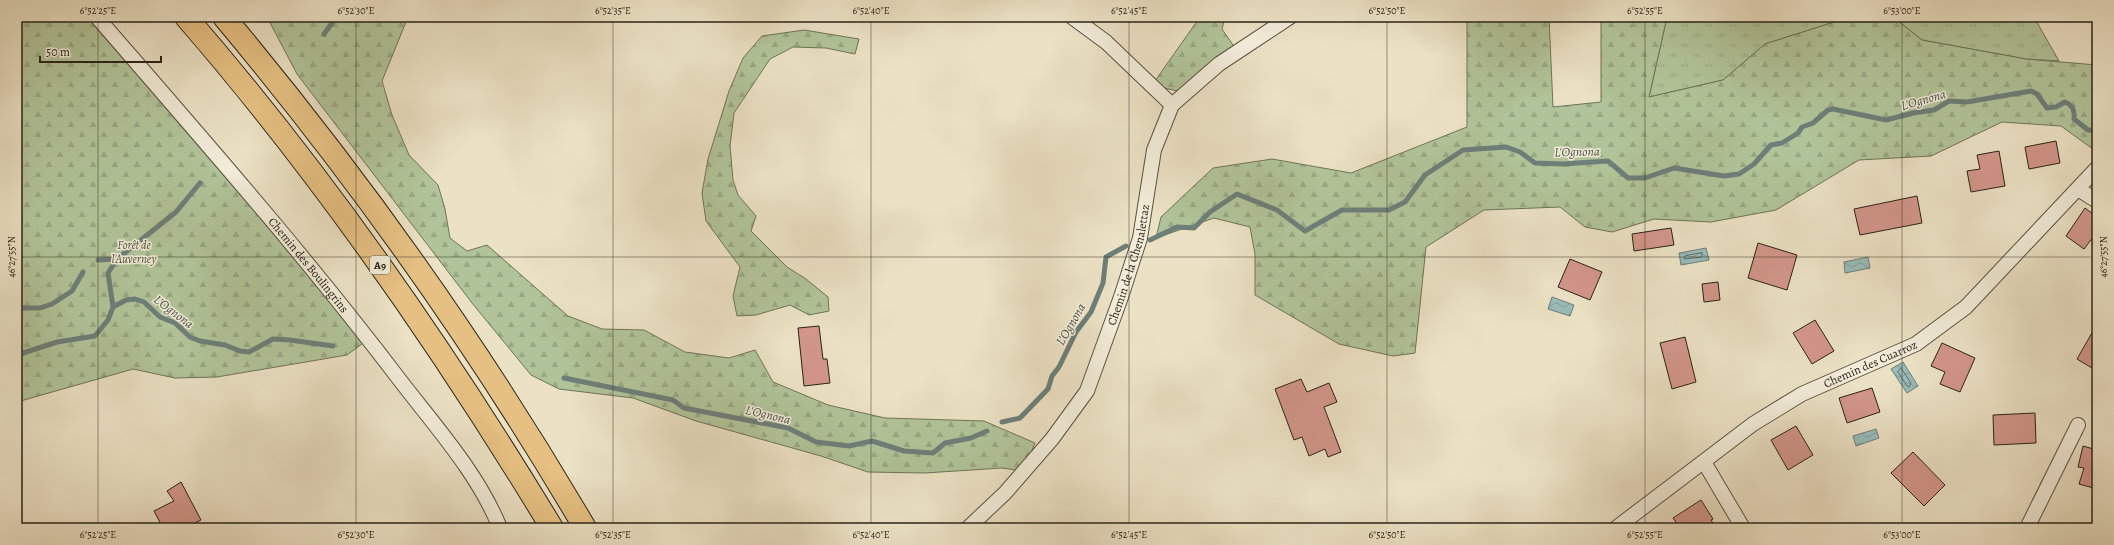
<svg xmlns="http://www.w3.org/2000/svg" width="2114" height="545" font-family="Alegreya,serif">
	<defs>
		<pattern id="grass-tufts" width="24" height="20" patternUnits="userSpaceOnUse"><rect width="24" height="20" fill="#b1c499"/><path d="M3 7l-1-3M5 7V3M7 7l1-3M15 17l-1-3M17 17v-4M19 17l1-3" fill="none" stroke="#98a883"/></pattern>
		<pattern id="forest-firs" width="22" height="20" patternUnits="userSpaceOnUse"><rect width="22" height="20" fill="#b1c499"/><path d="M5 1l3.5 6h-7zM16 11l3.5 6h-7z" fill="#98a883"/></pattern>
		<pattern id="water-waves" width="16" height="10" patternUnits="userSpaceOnUse"><rect width="16" height="10" fill="#99bcba"/><path d="M0 5q4-4 8 0t8 0" fill="none" stroke="#84a19f"/></pattern>
	</defs>
	<rect width="100%" height="100%" fill="#ebe1c4"/>
	<filter id="stains"><feTurbulence type="fractalNoise" baseFrequency=".005" numOctaves="4"/><feColorMatrix values="0 0 0 0 .2 0 0 0 0 .09 0 0 0 0 .02 0 0 0 .5 -.17"/></filter>
	<radialGradient id="worn" r=".72"><stop offset=".6" stop-color="#630" stop-opacity="0"/><stop offset="1" stop-color="#630" stop-opacity=".3"/></radialGradient>
	<path fill="url(#grass-tufts)" stroke="#6e7458" d="M1667,17H1850L1765,44L1723,80L1649,97Z
		M1893,17H2034L2059,61L2026,59L1922,40Z"/>
	<path fill="url(#forest-firs)" stroke="#6e7458" d="M17,17H87L366,341L347,355L217,377L175,378L133,369L17,402Z
		M267,17H408L382,81L392,115L409,155L438,185L445,209L450,238L467,251L487,245L568,316L602,329L644,330L685,352L729,358L755,350L773,382L828,405L885,418L984,421L1035,443L1024,471L1002,468L925,473L868,472L821,456L696,421L633,398L559,389L531,375L472,303L297,74Z
		M1200,17H1225L1222,29L1233,45V50L1178,91L1164,88L1155,81Z
		M1467,17H1549L1553,107L1601,102V17H1667L1649,97L1723,80L1765,44L1850,17H1893L1922,40L2026,59L2097,65V152L2061,126L2002,122L1931,156L1859,160L1776,210L1711,222L1654,219L1612,232L1585,227L1560,207L1484,210L1426,247L1415,353L1393,356L1339,344L1255,295V254L1250,227L1214,218L1156,238L1161,217L1213,168L1272,159L1351,173L1467,127Z
		M804,30L859,39L855,54L826,48L793,47L770,59L734,113L730,146L733,180L738,195L756,216L751,231L787,267L806,279L828,297L829,311L809,315L790,305L756,315L737,316L733,296L740,267L706,221L702,193L708,159L729,91L743,58L762,36Z"/>
	<path fill="url(#water-waves)" stroke="#6d7f79" d="M1706,248L1709,260L1681,265L1679,253Z
		M1868,257L1870,268L1845,273L1844,262Z
		M1552,297L1574,305L1570,316L1548,309Z
		M1903,362L1918,386L1907,393L1891,369Z
		M1876,429L1879,438L1856,446L1853,436Z"/>
	<g fill="none" stroke-linecap="round" stroke-linejoin="round">
		<path stroke="#627069" stroke-width="1" d="M1702,253V257L1684,259L1685,256Z
			M1901,368L1911,383L1909,387L1907,386L1898,372Z"/>
		<path stroke="#6d7f79" stroke-width="5" d="M324,34L332,23L333,17
			M1150,240L1177,227L1194,228L1210,212L1237,194L1277,210L1305,231L1342,210H1389L1405,202L1425,175L1463,150L1506,147L1520,152L1535,163L1563,164L1608,161L1628,178H1645L1674,168L1724,176L1739,174L1754,164L1771,145L1782,143L1798,133L1802,127L1813,123L1828,110L1833,109L1886,120L1913,113L1934,110L1949,101L1967,102L2031,91L2037,94L2047,108L2056,107L2065,102C2073,105 2075,111 2074,119L2088,130L2097,131
			M98,260L117,259
			M113,307L108,273L117,259L176,212L200,183
			M17,308H40L52,304L72,291L83,272
			M17,355L57,342L95,336L108,320L113,307L126,300L135,299L144,302L160,317L175,323L190,337L200,341L225,345L240,351L249,352L273,339L290,340L333,346
			M564,378L673,400L684,408L788,428L816,442L849,446L872,441L904,451L933,453L945,443L971,438L987,431
			M1002,422L1020,418L1048,389L1052,376L1059,367L1076,332L1091,312L1103,283L1106,257L1126,246"/>
	</g>
	<path fill="#d2968a" stroke="#2a2318" d="M2056,141L2060,163L2029,169L2025,147Z
		M1999,151L2005,186L1971,192L1967,171L1980,169L1977,155Z
		M1917,196L1922,223L1860,235L1854,209Z
		M2085,208L2097,217V232L2084,249L2066,236Z
		M1671,228L1674,245L1634,251L1632,234Z
		M1758,243L1797,255L1787,290L1748,278Z
		M1570,259L1602,272L1590,300L1558,287Z
		M1718,282L1720,300L1704,302L1702,284Z
		M1815,320L1834,351L1812,364L1793,333Z
		M2097,324V371L2077,359Z
		M819,326L823,359H827L830,383L804,386L798,328Z
		M1685,337L1696,382L1672,389L1660,343Z
		M1942,343L1975,358L1960,392L1940,384L1945,372L1931,366Z
		M1301,379L1307,392L1329,383L1337,402L1324,407L1341,452L1328,457L1325,449L1309,456L1302,437L1294,440L1275,389Z
		M1872,388L1880,412L1847,423L1839,398Z
		M2035,413L2036,443L1994,445L1993,415Z
		M1796,426L1813,455L1788,470L1771,440Z
		M2083,446L2097,450V489L2079,484L2084,468L2078,467Z
		M1913,452L1945,485L1924,506L1891,473Z
		M181,482L201,520L184,528H163L154,511L174,501L167,491Z
		M1701,500L1713,519L1711,520L1716,528H1680L1673,518Z"/>
	<g fill="none" stroke-linecap="round" stroke-linejoin="round">
		<defs>
			<g id="minor">
				<path id="s1" d="M97,17C200,136 304,254 399,379C435,426 478,473 500,528"/>
				<path d="M1072,17L1106,42L1172,105"/>
				<path d="M2078,189L2097,201"/>
				<path d="M1704,462L1743,528"/>
				<path id="s2" d="M968,528L1005,493L1052,439L1087,391L1121,297L1140,238L1154,150L1172,105L1219,64L1290,17"/>
				<path id="s3" d="M1616,528L1753,424L1802,394L1916,344L1966,307L2097,168"/>
				<path d="M2027,528L2078,425"/>
			</g>
			<path id="motorway" d="M186,17C324,176 443,348 552,528
				M224,17C358,177 479,347 585,528"/>
		</defs>
		<use href="#minor" stroke="#5a5243" stroke-width="16"/>
		<use href="#motorway" stroke="#2a2318" stroke-width="24"/>
		<use href="#minor" stroke="#f2ecd9" stroke-width="14"/>
		<use href="#motorway" stroke="#e6c082" stroke-width="22"/>
	</g>
	<path fill="none" stroke="#2a2318" stroke-width="1" stroke-opacity="0.45" d="M98,17V528M356,17V528M613,17V528M871,17V528M1129,17V528M1387,17V528M1645,17V528M1902,17V528M17,257H2097"/>
	<g text-anchor="middle" stroke-width="3" stroke-linejoin="round" paint-order="stroke">
		<rect fill="#f2ecd9" stroke="#665f52" stroke-width="1" x="370" y="256" width="20" height="18" rx="3"/>
		<g font-size="11" font-weight="bold" fill="#2a2318">
			<text x="380" y="269">A9</text>
		</g>
		<g font-size="12" font-style="italic" fill="#52533f" stroke="#f2ecd9">
			<text x="134" y="249">Forêt de<tspan x="134" dy="14">l'Auverney</tspan></text>
		</g>
		<g font-size="12" fill="#2a2318" stroke="#f2ecd9">
			<text dy="4" stroke="none"><textPath href="#s1" startOffset="326">Chemin des Boulingrins</textPath></text>
			<text dy="4" stroke="none"><textPath href="#s2" startOffset="315">Chemin de la Chenalettaz</textPath></text>
			<text dy="4" stroke="none"><textPath href="#s3" startOffset="304">Chemin des Cuarroz</textPath></text>
		</g>
		<g font-size="13" font-style="italic" fill="#4b5149" stroke="#f2ecd9">
			<text transform="translate(1923 99) rotate(-16)" y="5">L'Ognona</text>
			<text transform="translate(1577 151) rotate(-1)" y="5">L'Ognona</text>
			<text transform="translate(174 311) rotate(37)" y="5">L'Ognona</text>
			<text transform="translate(1070 324) rotate(-60)" y="5">L'Ognona</text>
			<text transform="translate(768 414) rotate(13)" y="5">L'Ognona</text>
		</g>
	</g>
	<rect width="2114" height="545" fill="none" stroke="#ebe1c4" stroke-width="44"/>
	<path d="M40 56v6h121v-6" fill="none" stroke="#2a2318" stroke-width="2"/>
	<text x="46" y="56" font-size="12" fill="#2a2318" stroke="#f2ecd9" stroke-width="3" paint-order="stroke">50 m</text>
	<rect x="22" y="22" width="2070" height="501" fill="none" stroke="#2a2318" stroke-width="1.5"/>
	<g font-size="10" text-anchor="middle" fill="#2a2318">
		<text x="98" y="14">6°52'25"E</text>
		<text x="356" y="14">6°52'30"E</text>
		<text x="613" y="14">6°52'35"E</text>
		<text x="871" y="14">6°52'40"E</text>
		<text x="1129" y="14">6°52'45"E</text>
		<text x="1387" y="14">6°52'50"E</text>
		<text x="1645" y="14">6°52'55"E</text>
		<text x="1902" y="14">6°53'00"E</text>
		<text transform="translate(11 257) rotate(-90)" y="4">46°27'55"N</text>
		<text transform="translate(2103 257) rotate(-90)" y="4">46°27'55"N</text>
		<text x="98" y="538">6°52'25"E</text>
		<text x="356" y="538">6°52'30"E</text>
		<text x="613" y="538">6°52'35"E</text>
		<text x="871" y="538">6°52'40"E</text>
		<text x="1129" y="538">6°52'45"E</text>
		<text x="1387" y="538">6°52'50"E</text>
		<text x="1645" y="538">6°52'55"E</text>
		<text x="1902" y="538">6°53'00"E</text>
	</g>
	<rect width="100%" height="100%" filter="url(#stains)"/>
	<rect width="100%" height="100%" fill="url(#worn)"/>
</svg>
